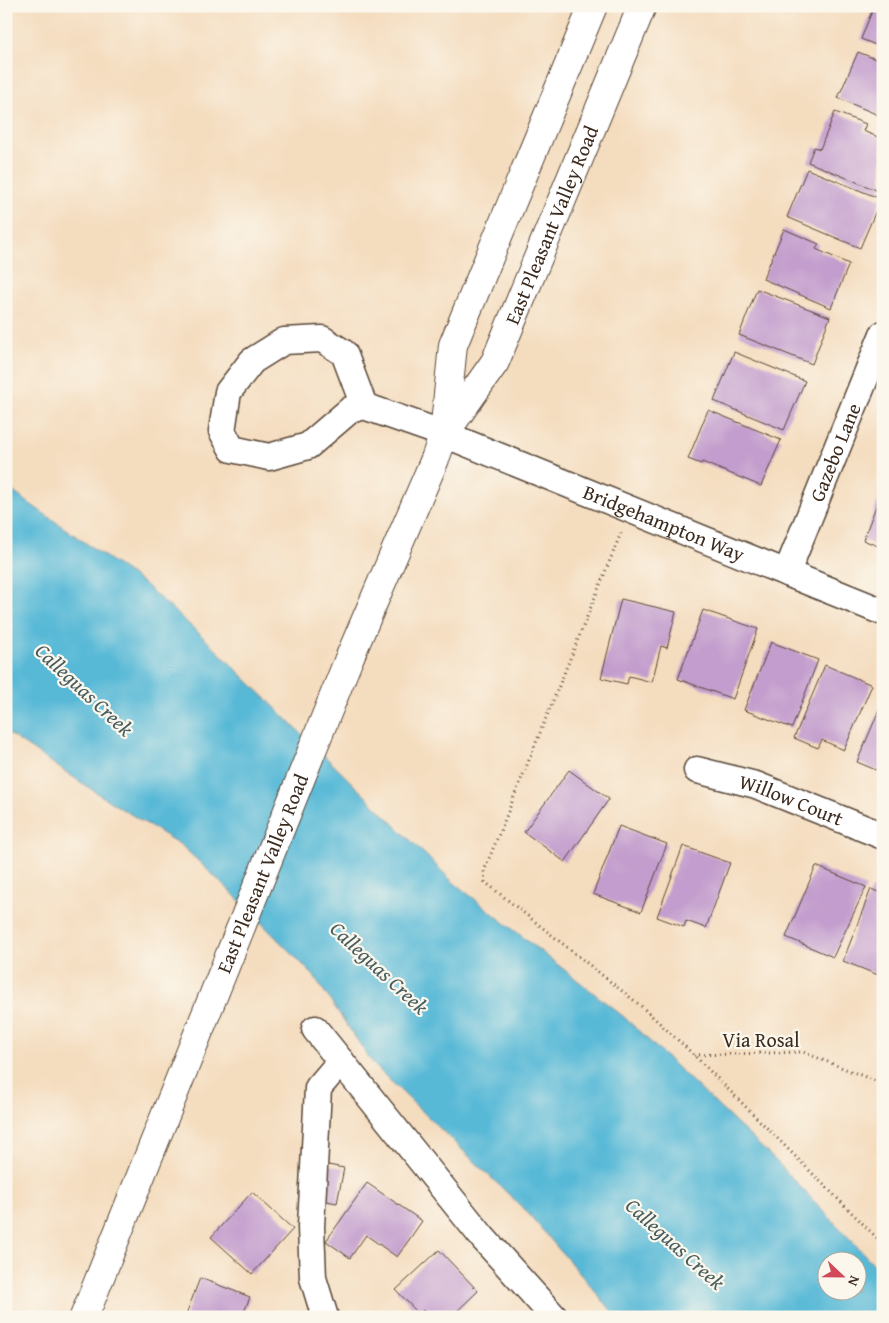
<svg xmlns="http://www.w3.org/2000/svg" width="889" height="1323" font-family="'Gentium Book Plus',serif">
	<rect width="100%" height="100%" fill="#fbf7ec"/>
	<filter id="ink" filterUnits="userSpaceOnUse"><feTurbulence type="fractalNoise" baseFrequency=".02" numOctaves="2"/><feDisplacementMap in="SourceGraphic" scale="10" xChannelSelector="R" yChannelSelector="G"/><feConvolveMatrix kernelMatrix="1 2 1 2 8 2 1 2 1" color-interpolation-filters="sRGB"/></filter>
	<filter id="wash" filterUnits="userSpaceOnUse"><feTurbulence type="fractalNoise" baseFrequency=".0096" numOctaves="4" result="noise"/><feDisplacementMap in="SourceGraphic" scale="20" xChannelSelector="R" yChannelSelector="G"/><feGaussianBlur stdDeviation="1.12" result="paint"/><feColorMatrix in="noise" values="0 0 0 0 0 0 0 0 0 0 0 0 0 0 0 0 0 1.4 0 .05"/><feComposite in="paint" operator="in"/></filter>
	<g filter="url(#wash)">
		<rect width="100%" height="100%" fill="#f4dcbe"/>
		<path fill="#59b9d7" stroke="#4a727a" fill-rule="evenodd" d="M6,487L144,584L202,636L453,882L624,1017L777,1162L883,1274V1317H617L527,1212L374,1065L314,976L225,886L181,845L109,801L6,732ZM826,1260H856V1290H826Z"/>
		<g id="blocks">
			<path fill="#c39dcd" d="M874,6H883V48L861,39Z
				M858,52L883,62V117L838,98Z
				M835,112L866,124L863,131L883,139L881,192L808,162L814,147L820,149Z
				M807,169L881,199L860,248L787,217Z
				M784,229L819,244L816,249L849,264L831,308L763,279Z
				M757,289L830,317L812,364L739,335Z
				M734,352L805,381L784,430L714,401Z
				M708,410L781,440L761,486L702,462L701,464L688,459Z
				M883,488V548L863,540Z
				M621,599L676,612L667,648L661,646L652,682L629,676L627,684L601,678Z
				M703,610L758,629L733,699L678,679Z
				M771,642L818,660L792,728L744,710Z
				M825,665L872,685L844,750L822,740L818,748L794,738Z
				M883,701V773L857,762Z
				M569,770L609,799L565,862L524,832Z
				M619,826L667,844L641,912L593,894Z
				M683,846L730,863L706,928L686,921L684,927L657,917Z
				M816,866L866,887L833,957L786,937Z
				M871,889L883,894V977L843,961Z
				M328,1165L344,1168L337,1203L321,1200Z
				M367,1183L422,1221L397,1257L366,1235L350,1258L326,1241Z
				M252,1192L293,1229L252,1274L211,1237Z
				M439,1250L478,1291L451,1317H430L423,1310L419,1314L396,1290Z
				M200,1278L250,1297L242,1317H185Z"/>
		</g>
	</g>
	<g filter="url(#ink)">
		<use href="#blocks" fill-opacity="0" stroke="#574536" stroke-width="1"/>
		<g fill="none" stroke-linecap="round" stroke-linejoin="round">
			<defs>
				<g id="minor">
					<path id="s1" d="M364,406L344,353L322,339L284,341L252,361L228,392L222,431L232,449L269,457L308,446L350,410L364,406L444,434L883,612"/>
					<path id="s2" d="M787,572L883,334"/>
					<path id="s3" d="M697,770L756,785L883,836"/>
					<path d="M315,1029L483,1238L554,1317"/>
					<path d="M325,1317L313,1278L311,1227L318,1088L341,1061"/>
				</g>
				<g id="major">
					<path id="s4" d="M445,433L495,362L642,6"/>
					<path id="s5" d="M84,1317L348,661L435,459L444,434L453,345L593,6"/>
				</g>
			</defs>
			<use href="#minor" stroke="#574536" stroke-width="29"/>
			<use href="#major" stroke="#574536" stroke-width="30"/>
			<path stroke="#574536" stroke-width="3" stroke-dasharray="1 4" stroke-linecap="butt" d="M621,533L484,871L485,882L641,1006L694,1055L883,1244
				M694,1055L803,1052L883,1084"/>
			<use href="#minor" stroke="#fff" stroke-width="26"/>
			<use href="#major" stroke="#fff" stroke-width="28"/>
		</g>
	</g>
	<g text-anchor="middle" stroke-width="4.5" stroke-linejoin="round" paint-order="stroke">
		<g font-size="20" fill="#3b2a1e" stroke="#fbf7ec">
			<text dy="7" stroke="none"><textPath href="#s4" startOffset="235">East Pleasant Valley Road</textPath></text>
			<text dy="7" stroke="none"><textPath href="#s2" startOffset="129">Gazebo Lane</textPath></text>
			<text dy="7" stroke="none"><textPath href="#s1" startOffset="728">Bridgehampton Way</textPath></text>
			<text dy="7" stroke="none"><textPath href="#s3" startOffset="99">Willow Court</textPath></text>
			<text dy="7" stroke="none"><textPath href="#s5" startOffset="478">East Pleasant Valley Road</textPath></text>
			<text x="761" y="1047">Via Rosal</text>
		</g>
		<g font-size="21" font-style="italic" fill="#465c5f" stroke="#fbf7ec">
			<text transform="translate(84 690) rotate(43)" y="7">Calleguas Creek</text>
			<text transform="translate(379 968) rotate(43)" y="7">Calleguas Creek</text>
			<text transform="translate(675 1244) rotate(42)" y="7">Calleguas Creek</text>
		</g>
	</g>
	<rect width="889" height="1323" fill="none" stroke="#fbf7ec" stroke-width="25"/>
	<g transform="translate(842 1276) rotate(112)"><circle r="24" fill="#fbf7ec" stroke="#aea59a"/>
	<path d="M0-4L9 19L0 12L-9 19Z" fill="#d1495b"/>
	<text y="-8" font-size="14" font-weight="bold" text-anchor="middle" fill="#3b2a1e">N</text>
	</g>
</svg>
